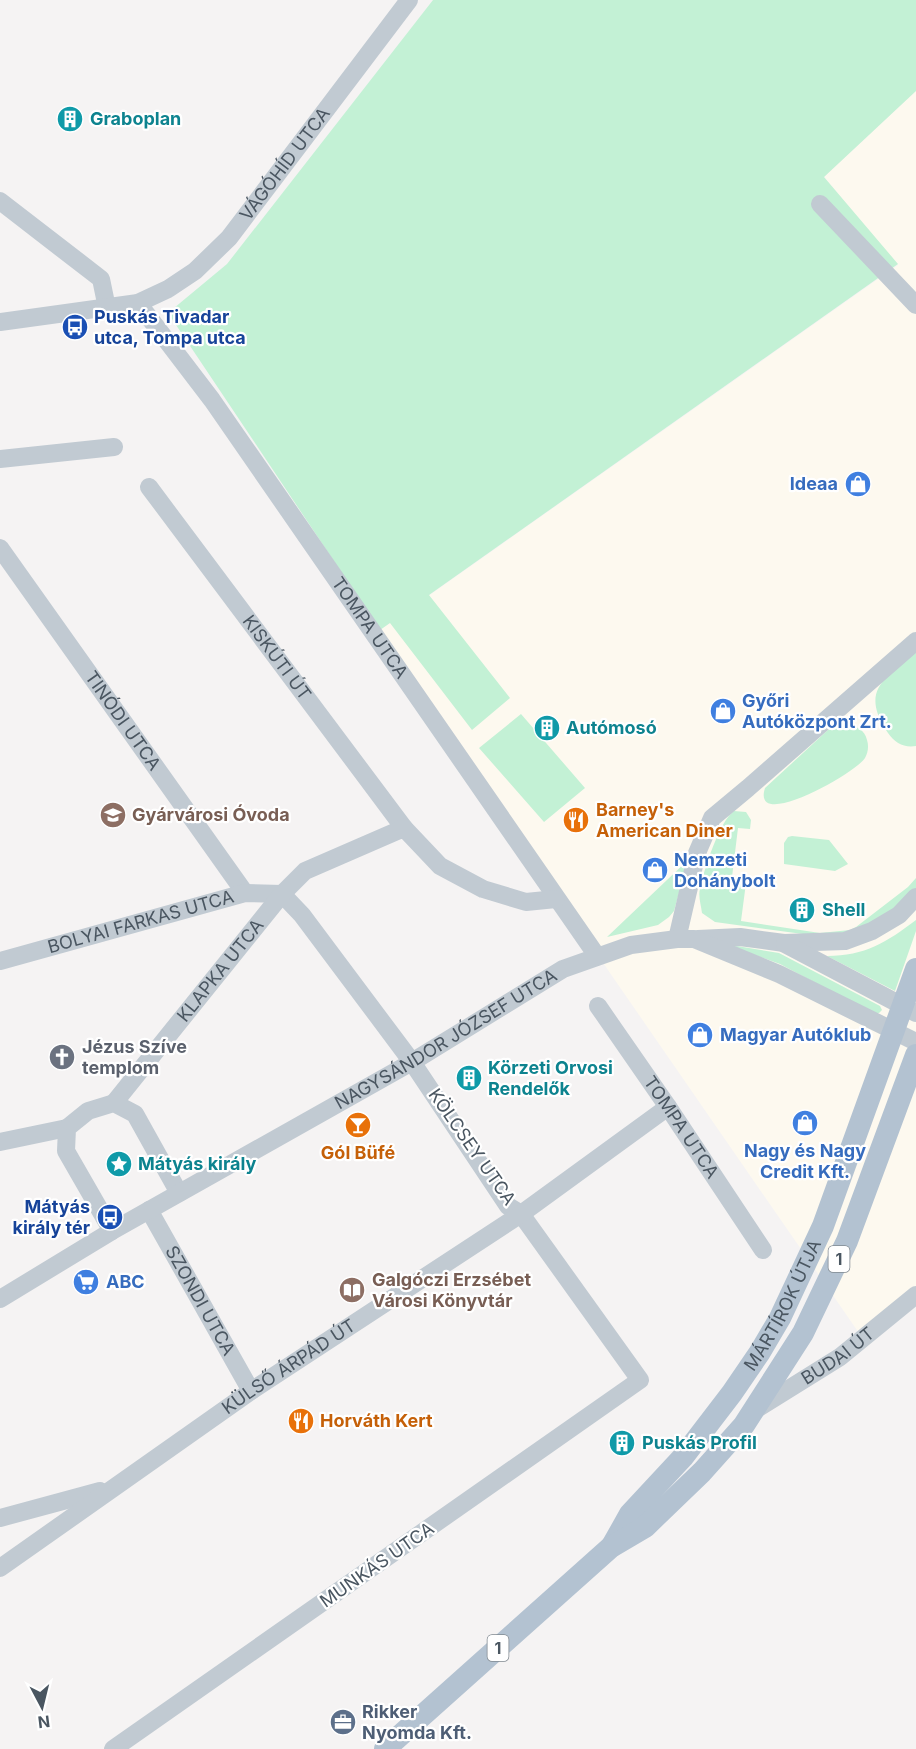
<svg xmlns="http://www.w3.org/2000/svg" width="916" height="1749" font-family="Inter,sans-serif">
	<rect width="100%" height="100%" fill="#f5f3f3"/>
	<path fill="#fdf9ef" d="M916,91V1302L868,1346L610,973L380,630L898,265L824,177Z"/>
	<path fill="#c3f1d5" d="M433,0H916V91L824,177L898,264L429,595L510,698L472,730L390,623L380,630L168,313L227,264Z
		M916,650V746C904,748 895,743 888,733C859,690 885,679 916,650Z
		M521,714L585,788L544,822L479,748Z
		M847,724C856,726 865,730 867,740C869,746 868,753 865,758C855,774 751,832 765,788L829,729L838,725Z
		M734,811L746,812L751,820L750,829L738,828L732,877L746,883L741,921L820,933L850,930L856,927L908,887L916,878V888L875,926L825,937L715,922L702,913C701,905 698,896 700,889C703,872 720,820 734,811Z
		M792,836L829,840L848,864L835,871L784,864V843L788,837Z
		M688,860L674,911L669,917L658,925L607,937Z
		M916,920V931L895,991L827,956C865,956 887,942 916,920Z
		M725,944L779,953L880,1006L882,1010L879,1013L874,1014L780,964Z"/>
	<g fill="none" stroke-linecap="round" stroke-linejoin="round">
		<g stroke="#c1cad2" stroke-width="18">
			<path d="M0,201L101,279L107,308"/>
			<path d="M820,204L916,305"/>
			<path id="s1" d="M138,303L212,400L597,956"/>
			<path id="s2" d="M0,322L138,303L168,289L195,271L229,238L409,0"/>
			<path d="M0,459L114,447"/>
			<path id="s3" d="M149,487L404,828"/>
			<path id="s4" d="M0,548L245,893"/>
			<path d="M677,939L697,853L712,818L748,788L916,641"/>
			<path d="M698,939L740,937L784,943L845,941L872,931L899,915L916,897"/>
			<path d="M785,944L916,1013"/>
			<path id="s5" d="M0,961L245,893L282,894L302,915L412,1062L508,1206L521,1214L640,1380L113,1749"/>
			<path id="s6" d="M598,1006L668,1107L763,1250"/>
			<path id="s7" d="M114,1103L282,894L305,871L404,828L440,866L483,889L526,902L556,899"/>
			<path d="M0,1142L67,1128"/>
			<path id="s8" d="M149,1210L251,1391"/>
			<path d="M112,1231L66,1151L67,1128L88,1111L114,1103L135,1114L179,1193"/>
			<path id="s9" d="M0,1299L112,1231L412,1062L563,969L631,945L677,939H694L779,974L916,1042"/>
			<path id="s10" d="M755,1410L840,1357L916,1295"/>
			<path d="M0,1518L100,1491"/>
			<path id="s11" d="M0,1568L251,1391L521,1214L668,1107"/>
		</g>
		<g stroke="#b3c2d1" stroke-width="22">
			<path id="s12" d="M612,1546L630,1514L683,1457L732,1393L760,1352L780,1318L823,1226L916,969"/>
			<path d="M385,1749L611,1547L645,1527L702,1472L744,1425L803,1333L847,1241L916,1055"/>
		</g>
	</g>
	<defs>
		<symbol id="building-disc" viewBox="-11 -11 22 22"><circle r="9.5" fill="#0f9aa8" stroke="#fff"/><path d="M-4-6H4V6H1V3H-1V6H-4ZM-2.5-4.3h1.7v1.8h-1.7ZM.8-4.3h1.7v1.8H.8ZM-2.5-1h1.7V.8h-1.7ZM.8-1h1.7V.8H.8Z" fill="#fff"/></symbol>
		<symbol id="bus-disc" viewBox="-11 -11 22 22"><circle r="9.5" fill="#1a4fb4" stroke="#fff"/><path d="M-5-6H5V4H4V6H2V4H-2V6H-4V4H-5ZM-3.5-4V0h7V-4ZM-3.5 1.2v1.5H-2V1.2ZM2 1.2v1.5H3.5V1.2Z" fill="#fff"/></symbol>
		<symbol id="shop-disc" viewBox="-11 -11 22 22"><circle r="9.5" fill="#3f7fe0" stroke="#fff"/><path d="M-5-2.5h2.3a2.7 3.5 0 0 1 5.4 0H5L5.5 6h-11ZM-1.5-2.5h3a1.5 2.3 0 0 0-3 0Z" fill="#fff"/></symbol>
		<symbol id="school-disc" viewBox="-11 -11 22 22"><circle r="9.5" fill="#8d6e63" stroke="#fff"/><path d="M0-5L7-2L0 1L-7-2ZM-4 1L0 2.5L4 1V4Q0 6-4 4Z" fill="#fff"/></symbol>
		<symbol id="restaurant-disc" viewBox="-11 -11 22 22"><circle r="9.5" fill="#e8710a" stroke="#fff"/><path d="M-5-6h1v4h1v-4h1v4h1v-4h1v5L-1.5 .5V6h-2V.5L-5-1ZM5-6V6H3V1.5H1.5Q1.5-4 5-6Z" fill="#fff"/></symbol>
		<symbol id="church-disc" viewBox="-11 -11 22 22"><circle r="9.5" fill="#6b7280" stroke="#fff"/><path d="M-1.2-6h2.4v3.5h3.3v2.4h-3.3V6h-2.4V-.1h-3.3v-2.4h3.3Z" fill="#fff"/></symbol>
		<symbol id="bar-disc" viewBox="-11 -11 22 22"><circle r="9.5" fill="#e8710a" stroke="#fff"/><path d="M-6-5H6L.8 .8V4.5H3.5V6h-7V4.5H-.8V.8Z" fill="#fff"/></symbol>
		<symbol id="sight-disc" viewBox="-11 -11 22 22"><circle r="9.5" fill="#0f9aa8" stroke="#fff"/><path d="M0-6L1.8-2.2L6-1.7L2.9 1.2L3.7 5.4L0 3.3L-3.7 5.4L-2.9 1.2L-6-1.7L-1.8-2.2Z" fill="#fff"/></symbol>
		<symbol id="supermarket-disc" viewBox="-11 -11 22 22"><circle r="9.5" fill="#3f7fe0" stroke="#fff"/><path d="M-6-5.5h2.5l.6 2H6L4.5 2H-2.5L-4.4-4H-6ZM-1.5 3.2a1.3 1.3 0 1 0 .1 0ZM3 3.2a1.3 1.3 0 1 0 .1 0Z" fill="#fff"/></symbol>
		<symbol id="library-disc" viewBox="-11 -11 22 22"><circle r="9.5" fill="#8d6e63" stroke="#fff"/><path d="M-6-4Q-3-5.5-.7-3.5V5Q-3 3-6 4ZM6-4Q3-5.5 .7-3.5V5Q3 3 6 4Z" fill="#fff"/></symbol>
		<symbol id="office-disc" viewBox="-11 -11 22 22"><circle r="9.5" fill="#5c6f8a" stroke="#fff"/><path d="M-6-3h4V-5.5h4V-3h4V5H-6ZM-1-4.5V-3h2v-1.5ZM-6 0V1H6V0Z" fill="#fff"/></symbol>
	</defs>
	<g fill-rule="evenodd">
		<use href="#building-disc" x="55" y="104" width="30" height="30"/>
		<use href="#bus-disc" x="60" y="312" width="30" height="30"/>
		<use href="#shop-disc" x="843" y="469" width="30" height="30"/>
		<use href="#shop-disc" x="708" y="696" width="30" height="30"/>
		<use href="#building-disc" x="532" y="713" width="30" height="30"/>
		<use href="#school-disc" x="98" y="800" width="30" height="30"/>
		<use href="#restaurant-disc" x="561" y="805" width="30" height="30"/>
		<use href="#shop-disc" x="640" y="855" width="30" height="30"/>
		<use href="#building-disc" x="787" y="895" width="30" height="30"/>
		<use href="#shop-disc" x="685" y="1020" width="30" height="30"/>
		<use href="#church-disc" x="47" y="1042" width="30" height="30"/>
		<use href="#building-disc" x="454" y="1063" width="30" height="30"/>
		<use href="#shop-disc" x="790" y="1108" width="30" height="30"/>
		<use href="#bar-disc" x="343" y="1110" width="30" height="30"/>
		<use href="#sight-disc" x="104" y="1149" width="30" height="30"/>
		<use href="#bus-disc" x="95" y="1202" width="30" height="30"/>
		<use href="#supermarket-disc" x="71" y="1267" width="30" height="30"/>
		<use href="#library-disc" x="337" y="1275" width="30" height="30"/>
		<use href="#restaurant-disc" x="286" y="1406" width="30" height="30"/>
		<use href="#building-disc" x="607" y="1428" width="30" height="30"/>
		<use href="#office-disc" x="328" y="1707" width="30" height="30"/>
	</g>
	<g text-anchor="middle" stroke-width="4.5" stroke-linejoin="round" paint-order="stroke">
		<g fill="#fff" stroke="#808990" stroke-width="1.5">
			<rect x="828.5" y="1246" width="21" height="26" rx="4.5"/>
			<rect x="487.5" y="1635" width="21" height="26" rx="4.5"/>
		</g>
		<g font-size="16" font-weight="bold" fill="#4a5661">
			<text x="839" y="1265">1</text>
			<text x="498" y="1654">1</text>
		</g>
		<g font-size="18" font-weight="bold" fill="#0d838f" stroke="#fff" text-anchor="start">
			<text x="90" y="125">Graboplan</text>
			<text x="566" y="734">Autómosó</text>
			<text x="822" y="916">Shell</text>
			<text x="488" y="1074">Körzeti Orvosi<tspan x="488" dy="21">Rendelők</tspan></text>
			<text x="138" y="1170">Mátyás király</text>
			<text x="642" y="1449">Puskás Profil</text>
		</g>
		<g font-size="18" fill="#4a5661" stroke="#fff">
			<text dy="6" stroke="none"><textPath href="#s2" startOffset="345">VÁGÓHÍD UTCA</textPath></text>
			<text dy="6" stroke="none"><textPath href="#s1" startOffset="399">TOMPA UTCA</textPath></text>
			<text dy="6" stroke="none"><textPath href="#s3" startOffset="213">KISKÚTI ÚT</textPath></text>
			<text dy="6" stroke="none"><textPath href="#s4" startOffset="212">TINÓDI UTCA</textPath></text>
			<text dy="6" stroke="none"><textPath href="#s5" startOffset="146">BOLYAI FARKAS UTCA</textPath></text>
			<text dy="6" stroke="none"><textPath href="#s7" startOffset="170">KLAPKA UTCA</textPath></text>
			<text dy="6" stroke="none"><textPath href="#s9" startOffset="516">NAGYSÁNDOR JÓZSEF UTCA</textPath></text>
			<text dy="6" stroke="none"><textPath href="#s6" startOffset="147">TOMPA UTCA</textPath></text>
			<text transform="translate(472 1147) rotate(55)" y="6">KÖLCSEY UTCA</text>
			<text dy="6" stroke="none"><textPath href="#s8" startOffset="104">SZONDI UTCA</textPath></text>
			<text dy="6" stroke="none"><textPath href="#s12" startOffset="297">MÁRTÍROK ÚTJA</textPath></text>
			<text dy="6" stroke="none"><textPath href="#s10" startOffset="99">BUDAI ÚT</textPath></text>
			<text dy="6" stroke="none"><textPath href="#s11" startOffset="352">KÜLSŐ ÁRPÁD ÚT</textPath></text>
			<text transform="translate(377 1565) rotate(-35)" y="6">MUNKÁS UTCA</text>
		</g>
		<g font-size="18" font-weight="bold" fill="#164399" stroke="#fff" text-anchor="start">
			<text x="94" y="323">Puskás Tivadar<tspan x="94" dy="21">utca, Tompa utca</tspan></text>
			<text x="90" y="1213" text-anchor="end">Mátyás<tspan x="90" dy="21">király tér</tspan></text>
		</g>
		<g font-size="18" font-weight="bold" fill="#366cbe" stroke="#fff" text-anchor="start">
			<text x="838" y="490" text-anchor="end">Ideaa</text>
			<text x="742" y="707">Győri<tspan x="742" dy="21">Autóközpont Zrt.</tspan></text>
			<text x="674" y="866">Nemzeti<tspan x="674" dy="21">Dohánybolt</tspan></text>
			<text x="720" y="1041">Magyar Autóklub</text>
			<text x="805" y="1157" text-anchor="middle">Nagy és Nagy<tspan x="805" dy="21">Credit Kft.</tspan></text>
			<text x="106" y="1288">ABC</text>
		</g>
		<g font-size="18" font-weight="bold" fill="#c56008" stroke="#fff" text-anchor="start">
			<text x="596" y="816">Barney's<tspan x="596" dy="21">American Diner</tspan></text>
			<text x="358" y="1159" text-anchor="middle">Gól Büfé</text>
			<text x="320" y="1427">Horváth Kert</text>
		</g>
		<g font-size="18" font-weight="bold" fill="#785e54" stroke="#fff" text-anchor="start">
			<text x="132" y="821">Gyárvárosi Óvoda</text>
			<text x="372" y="1286">Galgóczi Erzsébet<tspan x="372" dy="21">Városi Könyvtár</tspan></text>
		</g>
		<g font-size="18" font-weight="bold" fill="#5b616d" stroke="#fff" text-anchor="start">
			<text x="82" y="1053">Jézus Szíve<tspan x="82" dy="21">templom</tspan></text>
		</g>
		<g font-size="18" font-weight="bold" fill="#4e5e75" stroke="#fff" text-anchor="start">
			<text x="362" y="1718">Rikker<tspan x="362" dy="21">Nyomda Kft.</tspan></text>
		</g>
	</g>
	<g transform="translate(42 1707) rotate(173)" stroke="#ffffff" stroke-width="4.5" paint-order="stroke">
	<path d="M0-4.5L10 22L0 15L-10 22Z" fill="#4a5661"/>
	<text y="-9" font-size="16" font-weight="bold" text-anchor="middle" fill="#4a5661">N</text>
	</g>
</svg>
